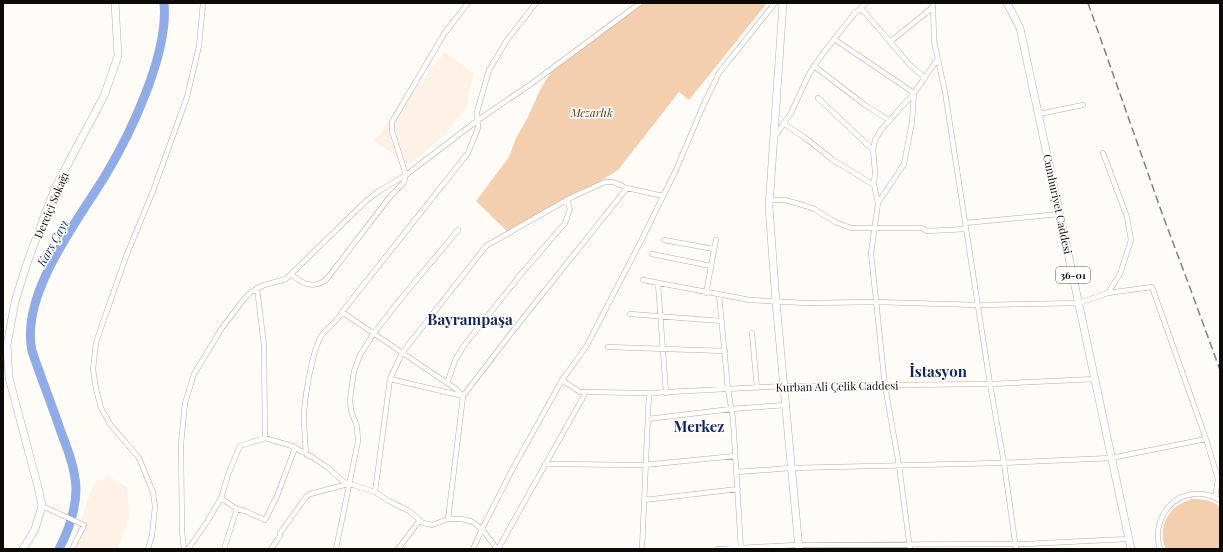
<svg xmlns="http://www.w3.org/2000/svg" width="1223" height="552" viewBox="0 0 1223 552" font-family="'Playfair Display',serif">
	<rect width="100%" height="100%" fill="#fffbf7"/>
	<!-- built -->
	<path fill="#fef1e5" d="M445 52 473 73 467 106 445 135 409 165 374 141Z
		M109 477 127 487 129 517 118 549H74L77 543 78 528 88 499 95 483Z"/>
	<!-- green -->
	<path fill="#f3cfad" d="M641 3H767L689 100 679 92 618 170 594 185 566 198 507 231 476 201 509 157 516 138 527 119 540 90 551 72Z
		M1192 499C1203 499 1212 500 1220 507V549H1166C1158 533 1165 513 1180 504 1183 502 1188 501 1192 499Z"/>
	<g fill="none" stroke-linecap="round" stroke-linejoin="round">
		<!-- river -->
		<path stroke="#8fabe8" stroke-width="9" d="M59 549C69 530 76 509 76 488 75 468 68 450 61 432 52 405 41 378 32 351 20 294 77 222 105 176 131 133 169 53 164 3"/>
		<defs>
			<path id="street" d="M933 3 934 41 945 92 990 384 1004 463 1016 549
				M861 8 910 65 925 78
				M834 39 914 93 881 130 875 140 873 150 875 171 874 185 878 203
				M890 42 933 7
				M814 66 865 105 889 120
				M818 98 873 150
				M1039 114 1083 105
				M784 124 804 137 833 160 874 185
				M775 136 791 113 809 74 824 52 854 14 866 3
				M1103 153 1127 217 1131 240 1120 274 1108 293
				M770 200H785L806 206 814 209 835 222 851 228H921L927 231 966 229
				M965 223 1060 214
				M664 240 714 249
				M652 254 711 266
				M291 274C302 284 313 289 326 280L389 198 404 182 406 175 392 131V122L444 34 468 3
				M643 280 750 300 807 303 877 302 978 305 1079 303 1108 293 1152 287 1206 439 1218 479 1215 498
				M658 283 666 393
				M257 288 264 345 265 438
				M706 293 716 240
				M719 295 728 389 733 419 741 549
				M342 312 456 389 463 396
				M630 314 722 321
				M752 333 757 388
				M608 347 725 351
				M390 379 463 396
				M562 380 580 392 649 393 784 386 990 384 1095 379
				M447 383 456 358 466 343 521 274 565 223 570 209 567 200
				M648 419 731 409 786 405
				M306 454C305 441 304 427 304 414 305 395 312 354 320 338 326 327 336 324 342 312L468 153 478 128 477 112 489 70 507 40 536 3
				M545 464 644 465 735 456
				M737 472 791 468 999 463 1111 458 1206 439
				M375 492 390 379 402 353 486 246 570 198 605 182H613L627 188 663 196
				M221 498 237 509 245 511 265 520 277 496 295 448
				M644 500 738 489
				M42 506 84 525 72 549
				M448 519 463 396 512 332 627 188
				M148 549 152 535 155 507 153 492 139 458 110 424 101 408 96 389 93 369 96 343 103 322 127 254 153 191 187 97 199 46 203 3
				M184 549 182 532 181 444 185 403 194 374 222 328 244 299 251 292 264 285 286 279 366 201 379 191 406 175 478 120 531 84 640 3
				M188 549 207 522 221 498 229 472 240 446 265 438 292 446 312 457 327 467 344 482 375 492 389 501 409 511 423 523 432 525 448 519H461L471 521 482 529 512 470 562 380 586 347 641 241 676 170 703 106 719 73 775 3
				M224 549 237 509
				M271 549 280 536V533L306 497 310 494 348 484
				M336 549 358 441 357 426 351 411 350 399 354 371 360 355 374 333 403 296 458 230
				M398 549 420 520
				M473 549 482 529 497 549
				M498 549 586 392
				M642 549 649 393
				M718 549 798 545 1025 544 1128 539
				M910 549 899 465 885 386 871 253 878 203 904 164 912 122 914 93 937 60
				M1160 549C1152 524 1168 495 1196 494 1205 493 1212 496 1220 500"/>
			<path id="secondary" d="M783 3 769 207 776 302 799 549
				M23 549 35 529 42 506 38 487 9 378 7 345 15 302 26 266 55 188 104 96 118 56 115 3"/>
			<path id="primary" d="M1007 3 1020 28 1131 549"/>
		</defs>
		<!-- street casing -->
		<use href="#street" stroke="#b5aea9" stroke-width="5.5"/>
		<!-- secondary casing -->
		<use href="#secondary" stroke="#b5aea9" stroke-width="8"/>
		<!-- primary casing -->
		<use href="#primary" stroke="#b5aea9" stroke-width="8"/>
		<!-- street -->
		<use href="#street" stroke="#fff" stroke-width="4.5"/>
		<!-- secondary -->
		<use href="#secondary" stroke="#fff" stroke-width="7"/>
		<!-- primary -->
		<use href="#primary" stroke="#fff" stroke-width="7"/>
		<!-- rail -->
		<path stroke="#84817e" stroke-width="1.5" stroke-dasharray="8 4" stroke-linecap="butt" d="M1088 3 1163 216 1189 285 1220 370"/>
	</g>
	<g text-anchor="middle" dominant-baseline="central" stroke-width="3.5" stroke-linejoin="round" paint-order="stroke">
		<!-- shield labels -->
		<rect fill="#fff" stroke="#565453" stroke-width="1" x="1056" y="267" width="34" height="16" rx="3"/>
		<g font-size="10" font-weight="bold" fill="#0d0b09">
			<text x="1073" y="275">36-01</text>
		</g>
		<!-- park labels -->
		<g font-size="11" font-style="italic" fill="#533004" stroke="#fff">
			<text x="592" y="112">Mezarlık</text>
		</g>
		<!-- street labels -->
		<g font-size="11" fill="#0d0b09" stroke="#fff">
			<text transform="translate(1058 204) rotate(78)">Cumhuriyet Caddesi</text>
			<text transform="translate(51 205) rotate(-67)">Dereiçi Sokağı</text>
			<text transform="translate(837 386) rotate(-1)">Kurban Ali Çelik Caddesi</text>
		</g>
		<!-- water labels -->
		<g font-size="12" font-style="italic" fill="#193278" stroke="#fff">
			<text transform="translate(52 243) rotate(-61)">Kars Çayı</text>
		</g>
		<!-- district labels -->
		<g font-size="15" font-weight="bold" fill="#12265c" stroke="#fff">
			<text x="470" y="319">Bayrampaşa</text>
			<text x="938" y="371">İstasyon</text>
			<text x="699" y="426">Merkez</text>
		</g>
	</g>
	<!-- border -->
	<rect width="1223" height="552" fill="none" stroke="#0d0b09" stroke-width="8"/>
</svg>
